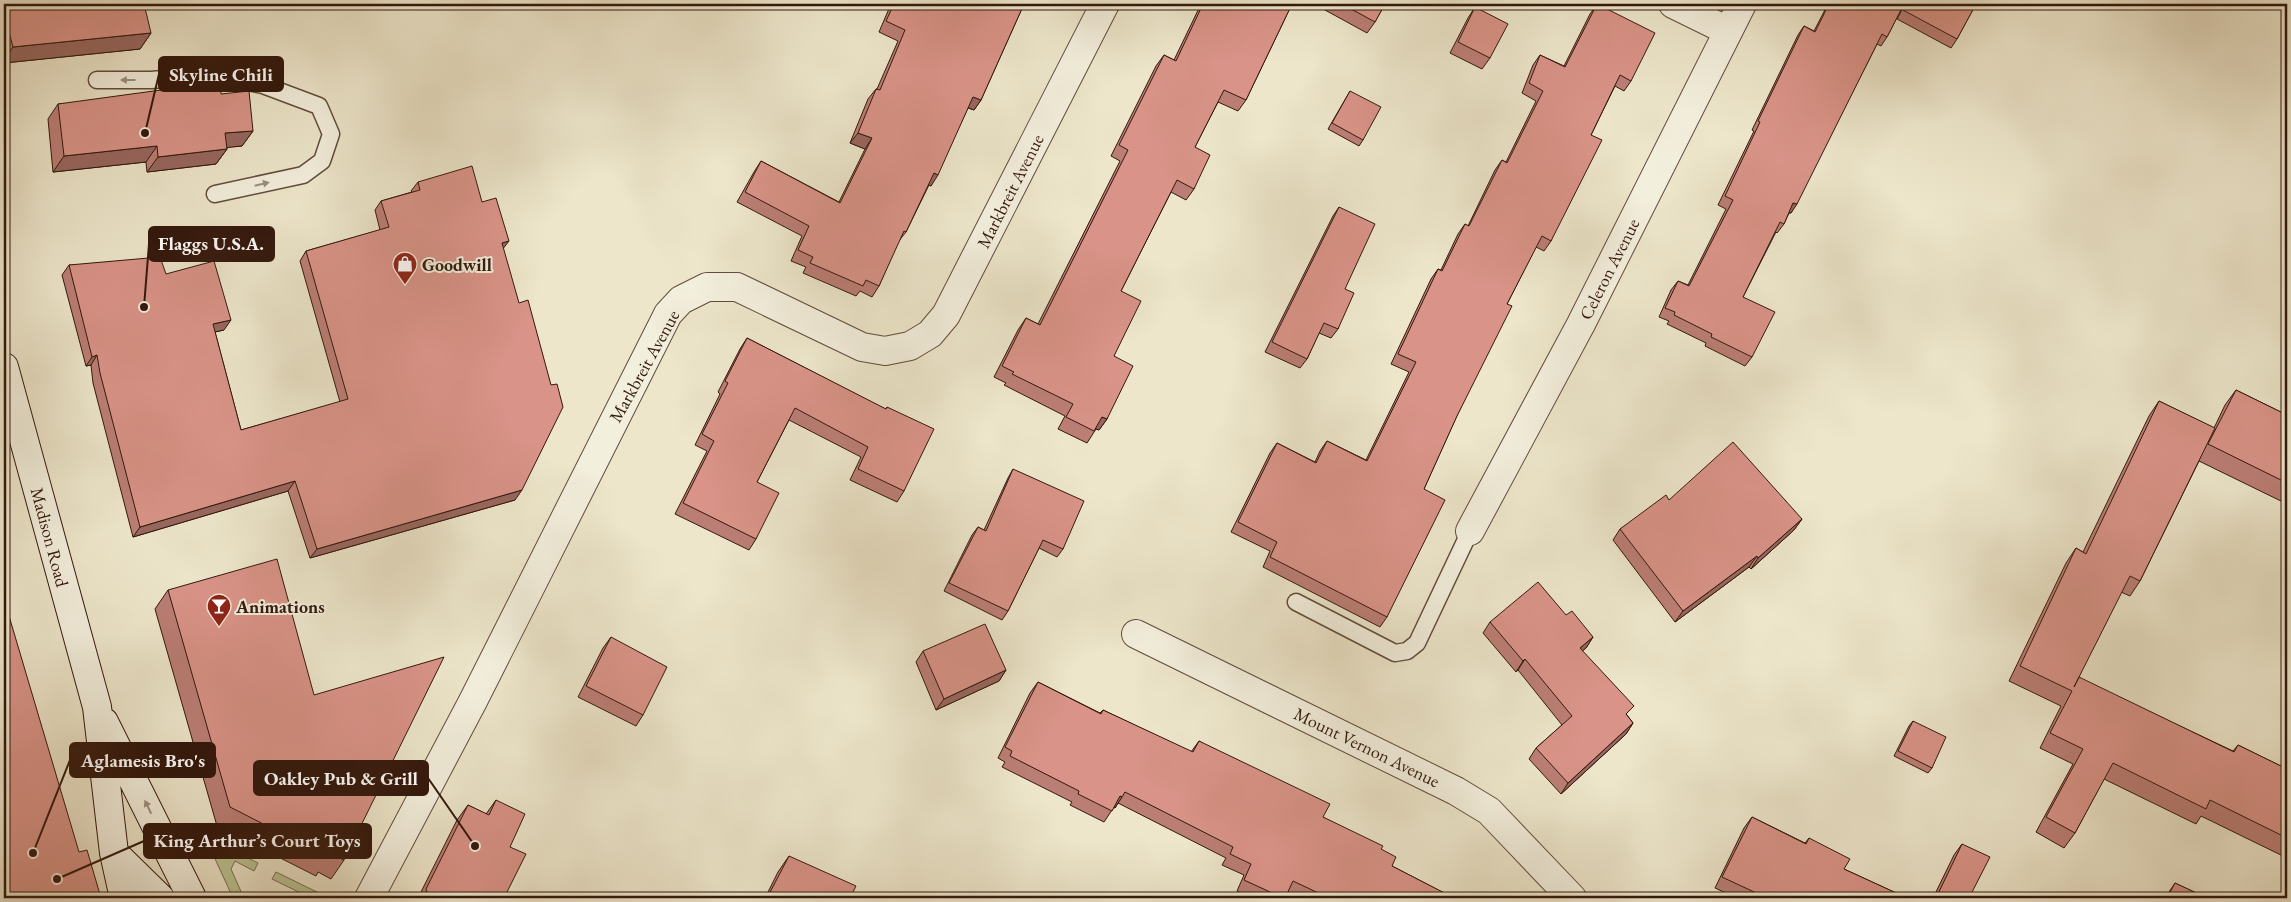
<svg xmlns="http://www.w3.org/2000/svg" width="2291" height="902" viewBox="0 0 2291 902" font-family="'EB Garamond',serif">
	<rect width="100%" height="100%" fill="#ede6cb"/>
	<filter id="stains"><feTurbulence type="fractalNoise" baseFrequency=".004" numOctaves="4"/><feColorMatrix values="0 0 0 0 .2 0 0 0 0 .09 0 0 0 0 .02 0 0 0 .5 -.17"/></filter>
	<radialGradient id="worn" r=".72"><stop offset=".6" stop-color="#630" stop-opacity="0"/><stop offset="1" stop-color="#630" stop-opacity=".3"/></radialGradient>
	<!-- green -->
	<path fill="#bdc494" stroke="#786e50" d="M205 837 258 863 254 871 235 861 231 869 243 896 247 898H233Z
		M276 872 321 894 319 898H311L272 879Z"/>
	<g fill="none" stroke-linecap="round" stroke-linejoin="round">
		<defs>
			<path id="service" d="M97 80H151L212 75 263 85 319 106 331 134 322 161 303 175 215 194
				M1296 602 1395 653 1407 651 1417 643 1470 531"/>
			<path id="minor" d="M1673 4 1728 31
				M1470 531 1581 324 1742 4
				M1136 634 1456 791 1489 811 1572 898
				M369 898 473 701 668 314 681 300 707 287H737L862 347 885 351 910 346 930 334 946 315 1105 4"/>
			<path id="secondary" d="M4 367 97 707 114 853 124 898
				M104 722 192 898
				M114 853 160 898"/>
		</defs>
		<!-- service casing -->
		<use href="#service" stroke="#624c3c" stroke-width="19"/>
		<!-- minor casing -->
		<use href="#minor" stroke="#624c3c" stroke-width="30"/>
		<!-- secondary casing -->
		<use href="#secondary" stroke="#33180d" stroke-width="30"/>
		<!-- service -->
		<use href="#service" stroke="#f3efdd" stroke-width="16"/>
		<!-- minor -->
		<use href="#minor" stroke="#f3efdd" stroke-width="28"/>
		<!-- secondary -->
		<use href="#secondary" stroke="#f3efdd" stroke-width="28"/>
	</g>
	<!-- wall -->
	<path fill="#bb7e75" stroke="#33180d" d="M4 4 151 33 140 49 4 63Z
		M891 4H1024L981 100 974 110 968 108 931 186 929 185 906 232 898 242 879 286 872 297 860 291 856 296 803 273 806 267 791 261 802 236 737 202 754 172 761 161 839 202 865 149 850 143 868 99 876 89H877L898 41 879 32Z
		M1201 4H1292L1246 100 1238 111 1218 102 1195 147 1194 189 1186 200 1171 192 1121 291 1107 419 1099 430 1096 429 1087 443 1058 429 1065 416 1004 385 1006 383 994 377 1018 330 1026 318 1038 324 1120 161 1111 156 1156 66 1164 55 1174 60Z
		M1314 4H1385L1375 22 1367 33Z
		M1597 4 1631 81 1624 91 1615 86 1591 135 1551 241 1544 251 1536 247 1507 304 1424 489 1387 617 1380 627 1263 567 1270 551 1231 532 1270 453 1277 443 1315 462 1320 451 1327 441 1366 460 1409 372 1391 364 1431 279 1438 269 1441 270 1458 234 1465 224 1468 226 1495 170 1502 160 1506 162 1536 101 1522 93 1533 65 1540 55 1564 66 1590 14Z
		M1828 4H1904L1887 37 1881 46 1877 44 1791 213H1789L1784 224 1777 233 1776 232 1743 297 1752 357 1745 366 1705 346 1706 343 1667 324 1669 321 1659 317 1671 290 1678 281 1688 285 1726 209 1718 205 1754 131 1752 130 1798 35 1804 26 1814 31Z
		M1905 4H1976L1957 39 1951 48 1897 19Z
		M1475 7 1490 58 1482 69 1450 53 1468 18Z
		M1350 91 1363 140 1359 146 1328 129Z
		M221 94 253 131 242 146 227 147V149L216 164 147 172 146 162 53 172 48 119 58 104Z
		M418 182 482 202 503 249 515 500 310 558 288 491 133 537 93 383 91 365 86 366 62 275 69 265 166 274 224 330 215 332 241 430 340 402 300 261 306 251 380 230 375 210 381 201 412 192 411 191Z
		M1339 207 1345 289 1338 329 1331 338 1319 333 1307 359 1300 368 1265 352 1333 216Z
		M747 338 885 409 887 407 904 491 897 502 850 480 861 457 789 420 757 482 756 539 749 550 675 514 707 451 695 445 720 394 718 392 740 349Z
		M2236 390 2287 415V504L2199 461 2140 581 2130 596 2121 592 2078 678 2233 751 2238 745 2287 769V858L2201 816 2196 824 2104 779 2075 833 2064 848 2036 832 2073 764 2040 748 2061 706 2009 681 2066 563 2076 548 2083 552 2149 416 2159 401 2214 428 2225 405Z
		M1013 469 1063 549 1057 557 1039 548 1008 611 1002 620 944 591 972 535 978 527 984 530 1008 478Z
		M1669 500 1802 519 1794 530 1751 569 1749 567 1675 622 1613 540 1620 529Z
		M168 590 344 860 331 879 318 872 316 876 217 826 155 609Z
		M1566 615 1593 637 1586 648 1582 651 1627 715 1633 723 1626 734 1561 794 1529 759 1536 748 1562 725 1518 670 1516 672 1483 633 1490 622Z
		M611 637 643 715 636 726 578 697 603 648Z
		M923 651 1006 670 999 681 936 710 916 662Z
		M1038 682 1100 713 1103 710 1191 752 1199 741 1323 817 1381 849 1392 866 1454 898H1298L1287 893 1285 898H1252L1237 891 1244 875 1222 865 1226 858 1118 803 1115 808 1114 807 1104 822 1070 805 1072 802 1002 767 1005 762 998 758 1030 693Z
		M1913 721 1932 768 1928 773 1894 756 1909 726Z
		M496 800 510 847 504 898H418L457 820 468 805 486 814Z
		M1752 817 1805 843 1809 838 1844 869 1907 898H1737L1715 888 1744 828Z
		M1962 844 1969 898H1933L1954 855Z
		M789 856 850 898H765L778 872Z
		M2175 883 2207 898H2165Z"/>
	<!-- shaded-wall -->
	<path fill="#98675f" stroke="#33180d" d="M151 33 140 49 4 63V60L13 47Z
		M973 97 981 100 974 110 966 107Z
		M253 131 242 146 214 149 225 133Z
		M858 133 872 138 865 149 850 143Z
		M157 146 146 162 53 172 64 156Z
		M227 149 216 164 147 172 158 157Z
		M934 173 938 175 931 186 927 184Z
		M1793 203 1797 204 1791 213 1787 212Z
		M509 241 502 250V243Z
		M231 320 224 330 206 334 213 324Z
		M97 355 91 365 86 366 92 357Z
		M1102 417 1107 419 1099 430 1094 428Z
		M295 481 288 491 133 537 140 527Z
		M522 490 515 500 310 558 317 549Z
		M1802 519 1794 530 1751 569 1758 558Z
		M1757 556 1749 567 1675 622 1683 611Z
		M1593 637 1586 648 1572 659 1580 648Z
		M1525 659 1518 670 1516 672 1523 661Z
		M1006 670 999 681 936 710 944 699Z
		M1633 723 1626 734 1561 794 1568 783Z
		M1120 796 1122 797 1115 808 1112 807Z"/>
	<!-- building -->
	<path fill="#d99388" stroke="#33180d" d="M4 4H144L151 33 13 47 4 14Z
		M894 4H1024L981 100 973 97 938 175 934 173 906 232 904 231 879 286 866 280 863 286 810 263 813 257 798 250 809 226 745 192 761 161 840 203 872 138 858 133 876 89 880 90 905 30 886 21Z
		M1203 4H1292L1246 100 1224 90 1195 147 1210 155 1194 189 1177 180 1121 291 1141 301 1114 356 1133 366 1107 419 1102 417 1094 431 1066 417 1073 404 1012 374 1014 372 1002 366 1026 318 1040 325 1128 150 1119 145 1164 55 1176 61Z
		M1342 4H1385L1375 22Z
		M1597 4 1655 33 1631 81 1620 75 1591 135 1602 140 1551 241 1542 236 1507 304 1512 306 1457 416 1424 489 1445 500 1387 617 1270 557 1277 542 1238 522 1277 443 1316 463 1327 441 1367 461 1416 362 1398 354 1438 269 1442 271 1465 224 1469 226 1502 160 1507 163 1543 91 1529 83 1540 55 1565 67Z
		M1829 4H1904L1887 37 1882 34 1797 204 1793 203 1784 224 1780 222 1743 297 1775 312 1752 357 1711 337 1712 334 1674 315 1675 312 1665 308 1678 281 1689 286 1733 200 1725 196 1760 122 1758 121 1804 26 1815 32Z
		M1906 4H1976L1957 39 1903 10Z
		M1475 7 1508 24 1490 58 1458 42Z
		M220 82 221 94 249 91 253 131 225 133 227 149 158 157 157 146 64 156 58 104Z
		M1350 91 1381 107 1363 140 1332 123Z
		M472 166 482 202 496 198 509 241 502 243 519 303 528 300 551 385 557 384 563 407 522 490 317 549 295 481 140 527 100 373 97 355 92 357 69 265 160 257 166 274 214 261 231 320 213 324 241 430 348 399 306 251 389 227 381 201 420 190 418 182Z
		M1339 207 1375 224 1345 289 1354 293 1338 329 1324 323 1307 359 1272 342Z
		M747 338 886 409 887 407 934 429 904 491 858 469 868 447 795 408 757 482 779 493 756 539 683 503 714 441 702 434 728 383 725 381Z
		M2236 390 2287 415V483L2208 444Z
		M2159 401 2215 428 2140 581 2130 576 2074 687 2079 677 2234 752 2238 745 2287 769V838L2210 800 2206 809 2113 763 2075 833 2046 817 2083 749 2050 733 2072 691 2020 666 2076 548 2086 554Z
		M1733 442 1802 519 1758 558 1757 556 1683 611 1620 529 1666 495 1669 500Z
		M1013 469 1084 501 1063 549 1043 540 1008 611 949 583 978 527 986 531Z
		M277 559 314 695 444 657 344 860 331 854 328 857 230 807 168 590Z
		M1538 582 1566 615 1572 611 1593 637 1580 648 1634 706 1626 714 1633 723 1568 783 1536 748 1572 716 1525 659 1523 661 1490 622Z
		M9 616 79 852 87 850 101 898H4V617Z
		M985 624 1006 670 944 699 923 651Z
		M611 637 667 667 643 715 586 686Z
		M1038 682 1101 714 1103 710 1193 752 1199 741 1330 804 1323 817 1383 846 1381 849 1396 857 1392 866 1454 898H1329L1293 881 1285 898H1283L1244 880 1251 864 1230 854 1233 847 1125 792 1122 797 1120 796 1112 811 1078 794 1079 791 1010 756 1012 751 1005 747Z
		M1913 721 1946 737 1932 768 1898 751Z
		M496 800 525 814 510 847 526 854 504 898H429L426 889 468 805 489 815Z
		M1752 817 1806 844 1809 838 1850 859 1844 869 1907 898H1767L1722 877Z
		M1962 844 1990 857 1969 898H1936Z
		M789 856 856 886 850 898H767Z
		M2175 883 2207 898H2167Z"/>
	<!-- one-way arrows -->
	<defs><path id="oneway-solid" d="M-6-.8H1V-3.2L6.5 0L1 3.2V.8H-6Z" transform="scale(1.25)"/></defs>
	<g fill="#9d8e7f">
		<use href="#oneway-solid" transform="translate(128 80) rotate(180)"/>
		<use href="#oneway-solid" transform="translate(262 184) rotate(-13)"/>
		<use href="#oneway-solid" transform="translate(148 807) rotate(-116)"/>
	</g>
	<!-- icons -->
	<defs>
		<symbol id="shop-pin" viewBox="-11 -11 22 30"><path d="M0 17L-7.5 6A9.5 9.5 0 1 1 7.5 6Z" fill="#8f2418" stroke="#f3efdd"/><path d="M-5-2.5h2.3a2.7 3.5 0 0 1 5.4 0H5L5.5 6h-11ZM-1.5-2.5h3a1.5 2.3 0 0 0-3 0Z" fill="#fff"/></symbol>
		<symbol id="bar-pin" viewBox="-11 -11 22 30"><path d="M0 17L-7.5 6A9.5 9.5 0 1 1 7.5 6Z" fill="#8f2418" stroke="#f3efdd"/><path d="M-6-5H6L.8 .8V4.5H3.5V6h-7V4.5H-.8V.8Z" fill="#fff"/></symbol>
	</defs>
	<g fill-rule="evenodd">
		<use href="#shop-pin" x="391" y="250" width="28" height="38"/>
		<use href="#bar-pin" x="205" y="592" width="28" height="38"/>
	</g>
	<g text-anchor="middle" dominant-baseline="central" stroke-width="4" stroke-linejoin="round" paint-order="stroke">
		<!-- street labels -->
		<g font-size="18" fill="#33180d" stroke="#f3efdd">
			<text transform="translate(1010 191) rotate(-63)">Markbreit Avenue</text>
			<text transform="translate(1609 269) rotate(-63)">Celeron Avenue</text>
			<text transform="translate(644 366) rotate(-61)">Markbreit Avenue</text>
			<text transform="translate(50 537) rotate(75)">Madison Road</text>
			<text transform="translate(1367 747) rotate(26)">Mount Vernon Avenue</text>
		</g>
		<!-- poi labels -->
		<g font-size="18" font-weight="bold" fill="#33180d" stroke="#f3efdd" text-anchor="start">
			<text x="422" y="264">Goodwill</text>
			<text x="236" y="606">Animations</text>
		</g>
	</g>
	<!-- callouts -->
	<path fill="none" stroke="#33180d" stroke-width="2" d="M145 133L159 74M144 307L149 244M33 853L70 760M475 846L428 778M57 879L144 841"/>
	<g fill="#33180d" stroke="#f3efdd" stroke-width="2">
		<circle cx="145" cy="133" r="5"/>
		<circle cx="144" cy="307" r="5"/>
		<circle cx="33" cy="853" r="5"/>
		<circle cx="475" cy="846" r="5"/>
		<circle cx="57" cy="879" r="5"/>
	</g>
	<g fill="#33180d" stroke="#33180d" stroke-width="2">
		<rect x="159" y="57" width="124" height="34" rx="5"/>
		<rect x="149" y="227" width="125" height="34" rx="5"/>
		<rect x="70" y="743" width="145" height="34" rx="5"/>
		<rect x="254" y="761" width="174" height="34" rx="5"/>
		<rect x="144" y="824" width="227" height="34" rx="5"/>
	</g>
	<g font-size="19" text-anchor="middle" font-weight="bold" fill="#fff">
		<text x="221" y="81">Skyline Chili</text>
		<text x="211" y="250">Flaggs U.S.A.</text>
		<text x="143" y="767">Aglamesis Bro's</text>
		<text x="341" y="785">Oakley Pub &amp; Grill</text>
		<text x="257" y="847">King Arthur’s Court Toys</text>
	</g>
	<!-- margin -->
	<rect width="2291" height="902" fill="none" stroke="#ede6cb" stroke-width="20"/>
	<rect x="5" y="5" width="2281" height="892" fill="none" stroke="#33180d" stroke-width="2.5"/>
	<rect x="10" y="10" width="2271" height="882" fill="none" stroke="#33180d"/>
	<rect width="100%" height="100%" filter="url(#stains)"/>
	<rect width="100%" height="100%" fill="url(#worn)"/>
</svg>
